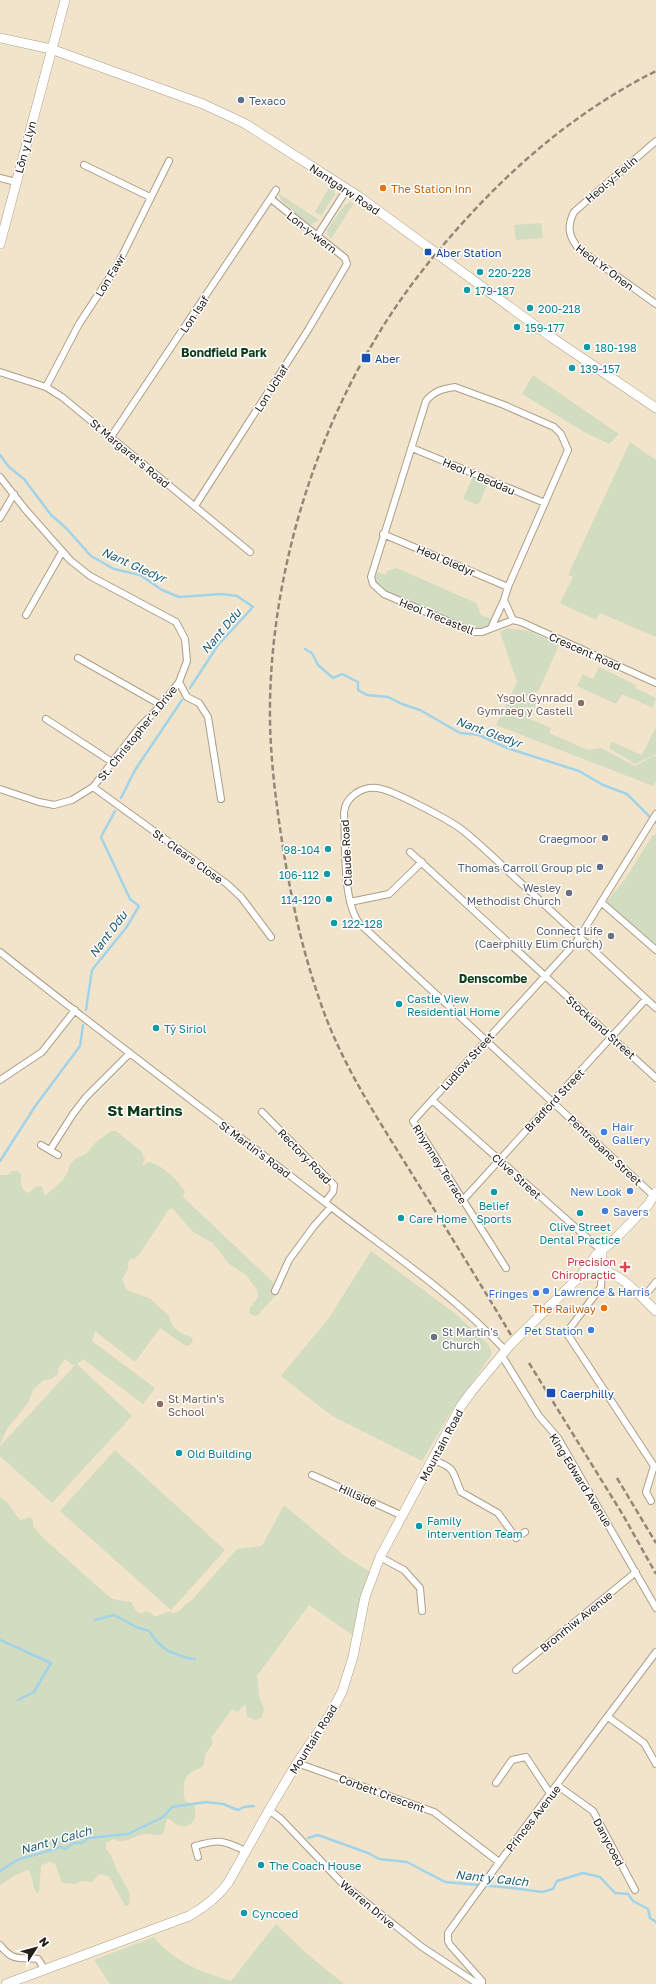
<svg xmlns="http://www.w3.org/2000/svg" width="656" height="1984" viewBox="0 0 656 1984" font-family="'Golos Text',sans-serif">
	<rect width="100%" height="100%" fill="#f2e4cb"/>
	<!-- green -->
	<path fill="#d2dcc0" d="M330 186 334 189 335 194 321 216 315 212Z
		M278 193 319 220 310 225 307 223 281 200Z
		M350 202 354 203 331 239 327 234V230L343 207Z
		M541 223 543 238 516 240 514 225Z
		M533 375 619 434 609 444 586 433 522 394Z
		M630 442 656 460V637L600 613 596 620 560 603 573 577 568 575Z
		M474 474 490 480 478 505 463 499Z
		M397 568 476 603 481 615 494 620 491 628 482 632 384 594 373 584 372 570 386 575 387 571Z
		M507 628 530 631 559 645 539 690 525 697 526 701 535 698 538 700 530 719 551 728 549 733 588 750 601 748 635 766 653 756H656V781L653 786 496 725 517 682 500 632Z
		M599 667 636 685 635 688 656 698 653 708 622 694 616 704 577 686 583 674 593 679Z
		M656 727V754L635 764 609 748 612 742 642 755Z
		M656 834V951L603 906 626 878 652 836Z
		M111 1131H116L141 1151 145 1159 142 1164 144 1165 148 1162C163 1164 176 1180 185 1191L183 1197 273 1282 275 1296 257 1316 250 1314 249 1309 258 1297 257 1290 246 1275 229 1264 213 1243 193 1232 172 1208 168 1210 164 1217 139 1255 134 1259 131 1258 128 1262V1269L122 1279 127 1290 151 1299 168 1315 173 1326 179 1332 191 1337 193 1341 190 1345 186 1346 160 1328 135 1362 95 1331 92 1341 155 1388 143 1404 83 1359 77 1364 132 1416 52 1503 0 1456V1446L76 1364 72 1365 65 1359 59 1367 58 1374 53 1378 43 1381 33 1390 28 1403 7 1429 0 1444V1175H8L12 1171H18L21 1174V1185L24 1191 29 1193 36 1187 41 1186 43 1188 44 1195H46L62 1181 68 1172 70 1164 75 1159 87 1153 96 1142Z
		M371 1251 457 1315 488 1344 492 1354 451 1412 422 1461 332 1416 281 1376 329 1318Z
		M115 1450 225 1550 171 1610 60 1511Z
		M0 1497C10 1501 13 1514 21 1520L30 1517 33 1520V1526L42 1537 106 1594 113 1599 131 1602 137 1612 141 1614 145 1611 150 1612 154 1616C160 1616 162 1614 167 1612 172 1611 174 1615 179 1611 184 1608 184 1603 191 1601L237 1549 262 1546 284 1505 345 1556 373 1574 358 1639 309 1605 257 1676 259 1696 264 1709 262 1717C256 1721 253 1720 247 1716L246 1707 244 1705 238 1712 232 1709 211 1738 213 1743 205 1755 204 1765C200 1769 198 1769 193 1771 182 1777 183 1790 185 1801L193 1804C202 1823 183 1835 170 1819H167L163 1834C156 1837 151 1833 144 1834 132 1836 125 1845 113 1839L106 1843V1849L111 1855 116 1868 130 1894 129 1905 125 1906 109 1876 99 1874 92 1882 82 1881 75 1884 62 1883 55 1864 50 1862 42 1865 41 1867 39 1892 37 1893C31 1886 34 1876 28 1870L14 1876 0 1885Z
		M276 1924 306 1953 344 1984H110L94 1960 154 1937C174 1962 201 1972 231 1981Z"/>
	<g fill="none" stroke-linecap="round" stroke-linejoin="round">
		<!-- stream -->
		<path stroke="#a1d3e9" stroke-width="2.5" d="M0 455 9 467 24 479 51 515 66 528 91 556 114 569 140 575 162 590 179 597 221 594 237 596 253 607 218 645 190 688
			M305 649 312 653 318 665 333 678 342 674 358 682V690L367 695 388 697 402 704 420 710 460 733 479 735 507 748 579 771 603 785 627 794 656 823
			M121 798 135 770 182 700
			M86 1010 92 970 126 928 139 906 130 899 101 837 115 811
			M0 1161 36 1105 80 1046 83 1025
			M95 1620 114 1615 136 1627 149 1631 157 1642 168 1651 187 1658 195 1659
			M0 1640 51 1663 34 1692 18 1700
			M308 1838 318 1835 368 1853 379 1859 407 1862 445 1882 512 1888 542 1892 553 1889 557 1881 583 1873 600 1877 615 1893 628 1894 633 1901 648 1909 650 1918 656 1922
			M0 1871 17 1860 61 1847 65 1849 73 1843H82L88 1838 128 1834 163 1817 172 1807 206 1802 223 1804 238 1810 244 1807 254 1806"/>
		<defs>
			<path id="street" d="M656 141 574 212C567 226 568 236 579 249L656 304
				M84 165 150 197
				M0 178 16 182
				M317 236 347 189
				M0 372 46 387 62 397 250 552
				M46 387 79 324 117 266 169 161
				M455 387 504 405 554 427 561 434 568 450 508 587 504 600 513 620 482 632H473L384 594 373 584 371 577 426 401C434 391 442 389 455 387Z
				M111 437 276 190
				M412 448 545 503
				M0 477 25 509 70 560 90 576 176 622 185 639 187 661 179 682 161 705 138 729 93 787 72 800 54 805 39 802 0 789
				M195 506 308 330 347 264 345 258 271 199
				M0 518 14 494
				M383 534 508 587
				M26 615 62 552
				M513 620 521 622 656 683
				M491 628 504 600
				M78 658 161 705
				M179 682 187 697 199 703 208 717 221 799
				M46 719 112 762
				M93 787 227 884 241 897 271 937
				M410 852 656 1078
				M350 902 389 894 422 862
				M601 902 656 950
				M0 952C109 1039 221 1122 331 1207 391 1253 454 1295 506 1351
				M0 1080 42 1052 75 1010
				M432 1100 602 1251
				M262 1112 334 1185 333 1192 325 1202
				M41 1145 58 1155
				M50 1150 73 1114 86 1097 130 1053
				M654 1196 359 923C342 900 346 842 344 813 345 797 362 786 377 788 391 789 449 820 461 829 483 846 502 866 522 884 567 925 611 967 656 1008
				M463 1200 646 999
				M506 1268 413 1121 577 941 656 814
				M602 1270 601 1287 570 1328 568 1335 654 1466 646 1492 651 1501
				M275 1291 289 1260 314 1226 331 1207
				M643 1298 656 1282
				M502 1356 539 1416 558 1438 656 1608
				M433 1460C456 1468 452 1471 461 1492L498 1513 516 1538 525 1532
				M312 1475 403 1516
				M380 1557 404 1570 420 1588 422 1611
				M516 1670 636 1572
				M608 1717 644 1743 656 1764
				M297 1763 434 1812 499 1862
				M496 1783 512 1760 526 1757 551 1795
				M558 1786 593 1811 635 1890
				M269 1810 281 1819 342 1883 422 1947 478 1984
				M198 1857 195 1846C220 1839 222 1840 246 1851
				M0 1945C13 1962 19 1957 38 1959L45 1970
				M482 1984V1981L450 1945 448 1941V1933C516 1838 586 1745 656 1652"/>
			<path id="secondary" d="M0 38 51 49 203 104 244 123 358 196 551 337 656 408
				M0 244 65 0
				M602 1270V1251
				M581 1275C588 1272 595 1269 602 1270 623 1275 641 1297 656 1311
				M6 1984 189 1916C205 1907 217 1898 228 1883L269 1810 297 1763 329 1716 342 1692 353 1657 365 1597 380 1557 461 1406 472 1391 510 1345 581 1275 596 1255 613 1241 648 1205 656 1192"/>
		</defs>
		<!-- street casing -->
		<use href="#street" stroke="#ac9f88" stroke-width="8"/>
		<!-- secondary casing -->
		<use href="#secondary" stroke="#ac9f88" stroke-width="10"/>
		<!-- street -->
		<use href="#street" stroke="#fff" stroke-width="6"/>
		<!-- secondary -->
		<use href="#secondary" stroke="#fff" stroke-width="9"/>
		<!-- rail -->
		<path stroke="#918876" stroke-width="2.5" stroke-dasharray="6 3" stroke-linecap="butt" d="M511 1335C477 1278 442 1222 407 1166 374 1113 341 1062 321 1004 303 953 293 907 284 854 277 810 271 767 270 722 268 594 307 453 373 343 395 305 422 269 451 236 509 169 576 111 656 71
			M529 1363 623 1515 656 1574
			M617 1478 656 1543"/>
	</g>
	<!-- markers -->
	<g fill="#5c6f8a" stroke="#fff" stroke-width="1.5">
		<circle cx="241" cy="100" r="4"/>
		<circle cx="605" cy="838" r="4"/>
		<circle cx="600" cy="867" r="4"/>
	</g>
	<g fill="#e8710a" stroke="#fff" stroke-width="1.5">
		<circle cx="383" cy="188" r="4"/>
		<circle cx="604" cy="1308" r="4"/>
	</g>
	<g fill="#1a4fb4" stroke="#fff" stroke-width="1.5">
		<rect x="424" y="248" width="8" height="8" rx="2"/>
		<rect x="361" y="353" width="10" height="10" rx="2"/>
		<rect x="546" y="1388" width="10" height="10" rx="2"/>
	</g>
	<g fill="#0f9aa8" stroke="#fff" stroke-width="1.5">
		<circle cx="480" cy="272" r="4"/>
		<circle cx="467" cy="290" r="4"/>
		<circle cx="530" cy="308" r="4"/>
		<circle cx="517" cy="327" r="4"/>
		<circle cx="587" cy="347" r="4"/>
		<circle cx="572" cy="368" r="4"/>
		<circle cx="328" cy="849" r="4"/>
		<circle cx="327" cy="874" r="4"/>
		<circle cx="329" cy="899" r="4"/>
		<circle cx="334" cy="923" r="4"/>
		<circle cx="399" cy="1004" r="4"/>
		<circle cx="156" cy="1028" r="4"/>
		<circle cx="494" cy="1192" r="4"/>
		<circle cx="580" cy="1213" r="4"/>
		<circle cx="401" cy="1218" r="4"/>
		<circle cx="179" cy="1453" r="4"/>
		<circle cx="419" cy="1526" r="4"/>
		<circle cx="261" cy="1865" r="4"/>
		<circle cx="244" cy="1913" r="4"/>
	</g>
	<g fill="#8d6e63" stroke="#fff" stroke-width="1.5">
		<circle cx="581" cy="703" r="4"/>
		<circle cx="160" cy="1404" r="4"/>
	</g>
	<g fill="#6b7280" stroke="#fff" stroke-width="1.5">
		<circle cx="569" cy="893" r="4"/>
		<circle cx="611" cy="936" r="4"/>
		<circle cx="434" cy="1337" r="4"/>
	</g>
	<g fill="#3f7fe0" stroke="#fff" stroke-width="1.5">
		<circle cx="604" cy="1132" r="4"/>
		<circle cx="630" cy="1191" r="4"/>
		<circle cx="605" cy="1211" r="4"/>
		<circle cx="546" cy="1291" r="4"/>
		<circle cx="536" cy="1293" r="4"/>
		<circle cx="591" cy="1330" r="4"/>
	</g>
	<path fill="#e0444e" stroke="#fff" stroke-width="1.5" d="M623 1261h4v4h4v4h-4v4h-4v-4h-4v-4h4z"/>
	<g text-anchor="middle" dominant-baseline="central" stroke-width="3" stroke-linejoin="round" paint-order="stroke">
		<!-- service labels -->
		<g font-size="11" fill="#4e5e75" stroke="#fff" text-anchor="end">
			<text x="249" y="100" text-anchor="start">Texaco</text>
			<text x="597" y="838">Craegmoor</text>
			<text x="592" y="867">Thomas Carroll Group plc</text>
		</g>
		<!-- street labels -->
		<g font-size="11" fill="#262118" stroke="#fff">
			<text transform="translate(25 147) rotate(-75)">Lôn y Llyn</text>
			<text transform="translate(611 179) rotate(-41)">Heol-y-Felin</text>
			<text transform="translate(345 189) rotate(34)">Nantgarw Road</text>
			<text transform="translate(312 232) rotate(38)">Lon-y-wern</text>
			<text transform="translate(605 267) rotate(37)">Heol Yr Onen</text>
			<text transform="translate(110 275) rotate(-59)">Lon Fawr</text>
			<text transform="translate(194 314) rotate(-56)">Lon Isaf</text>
			<text transform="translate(271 388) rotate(-58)">Lon Uchaf</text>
			<text transform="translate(130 453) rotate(40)">St Margaret's Road</text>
			<text transform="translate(479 476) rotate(23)">Heol Y Beddau</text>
			<text transform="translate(446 560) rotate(23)">Heol Gledyr</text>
			<text transform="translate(437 616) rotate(22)">Heol Trecastell</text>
			<text transform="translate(585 651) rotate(24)">Crescent Road</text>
			<text transform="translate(137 733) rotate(-51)">St. Christopher's Drive</text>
			<text transform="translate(346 853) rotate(-93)">Claude Road</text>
			<text transform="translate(188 856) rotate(36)">St. Clears Close</text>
			<text transform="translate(601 1027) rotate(42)">Stockland Street</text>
			<text transform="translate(467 1061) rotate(-48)">Ludlow Street</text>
			<text transform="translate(554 1100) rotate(-47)">Bradford Street</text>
			<text transform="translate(255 1149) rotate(37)">St Martin's Road</text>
			<text transform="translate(605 1150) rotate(43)">Pentrebane Street</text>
			<text transform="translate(305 1156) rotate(46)">Rectory Road</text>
			<text transform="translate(440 1164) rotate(58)">Rhymney Terrace</text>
			<text transform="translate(517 1176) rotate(42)">Clive Street</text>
			<text transform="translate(441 1445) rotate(-62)">Mountain Road</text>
			<text transform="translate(581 1480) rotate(58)">King Edward Avenue</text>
			<text transform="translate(358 1495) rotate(24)">Hillside</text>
			<text transform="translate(576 1621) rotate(-39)">Bronrhiw Avenue</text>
			<text transform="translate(313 1739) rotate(-58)">Mountain Road</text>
			<text transform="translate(382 1793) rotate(20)">Corbett Crescent</text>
			<text transform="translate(533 1818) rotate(-52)">Princes Avenue</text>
			<text transform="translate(609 1842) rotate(62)">Danycoed</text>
			<text transform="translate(368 1904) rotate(40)">Warren Drive</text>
		</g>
		<!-- food labels -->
		<g font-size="11" fill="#c56008" stroke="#fff" text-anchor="start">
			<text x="391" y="188">The Station Inn</text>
			<text x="596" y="1308" text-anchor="end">The Railway</text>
		</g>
		<!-- transit labels -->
		<g font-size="11" fill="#164399" stroke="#fff" text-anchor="start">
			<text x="436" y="252">Aber Station</text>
			<text x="375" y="358">Aber</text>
			<text x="560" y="1393">Caerphilly</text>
		</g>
		<!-- culture labels -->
		<g font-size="11" fill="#0d838f" stroke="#fff" text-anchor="start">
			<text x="488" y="272">220-228</text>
			<text x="475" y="290">179-187</text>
			<text x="538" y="308">200-218</text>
			<text x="525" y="327">159-177</text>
			<text x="595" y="347">180-198</text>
			<text x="580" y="368">139-157</text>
			<text x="320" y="849" text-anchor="end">98-104</text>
			<text x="319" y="874" text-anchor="end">106-112</text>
			<text x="321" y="899" text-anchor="end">114-120</text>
			<text x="342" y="923">122-128</text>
			<text x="407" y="998">Castle View<tspan x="407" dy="13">Residential Home</tspan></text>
			<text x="164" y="1028">Tŷ Siriol</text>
			<text x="494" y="1205" text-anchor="middle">Belief<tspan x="494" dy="13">Sports</tspan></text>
			<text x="409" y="1218">Care Home</text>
			<text x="580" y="1226" text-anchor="middle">Clive Street<tspan x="580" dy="13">Dental Practice</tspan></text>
			<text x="187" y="1453">Old Building</text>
			<text x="427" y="1520">Family<tspan x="427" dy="13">intervention Team</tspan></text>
			<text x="269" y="1865">The Coach House</text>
			<text x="252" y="1913">Cyncoed</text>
		</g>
		<!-- education labels -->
		<g font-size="11" fill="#785e54" stroke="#fff" text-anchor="end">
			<text x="573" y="697">Ysgol Gynradd<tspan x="573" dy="13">Gymraeg y Castell</tspan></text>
			<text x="168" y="1398" text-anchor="start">St Martin's<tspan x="168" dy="13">School</tspan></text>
		</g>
		<!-- worship labels -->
		<g font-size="11" fill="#5b616d" stroke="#fff" text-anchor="end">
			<text x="561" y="887">Wesley<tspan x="561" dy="13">Methodist Church</tspan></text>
			<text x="603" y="930">Connect Life<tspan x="603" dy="13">(Caerphilly Elim Church)</tspan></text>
			<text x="442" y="1331" text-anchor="start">St Martin's<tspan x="442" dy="13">Church</tspan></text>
		</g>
		<!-- shop labels -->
		<g font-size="11" fill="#366cbe" stroke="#fff" text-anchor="start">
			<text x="612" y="1126">Hair<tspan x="612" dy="13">Gallery</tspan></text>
			<text x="622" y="1191" text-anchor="end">New Look</text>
			<text x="613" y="1211">Savers</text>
			<text x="554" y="1291">Lawrence &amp; Harris</text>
			<text x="528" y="1293" text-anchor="end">Fringes</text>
			<text x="583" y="1330" text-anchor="end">Pet Station</text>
		</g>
		<!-- health labels -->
		<g font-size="11" fill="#be3a42" stroke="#fff" text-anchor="end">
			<text x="616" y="1261">Precision<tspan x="616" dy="13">Chiropractic</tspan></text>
		</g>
		<!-- neighbourhood labels -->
		<g font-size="12" font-weight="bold" fill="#0e3d19" stroke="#fff">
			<text x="224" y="352">Bondfield Park</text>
			<text x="493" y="978">Denscombe</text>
		</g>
		<!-- water labels -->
		<g font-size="12" font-style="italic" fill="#205e75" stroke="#fff">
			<text transform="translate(134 565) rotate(24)">Nant Gledyr</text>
			<text transform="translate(221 631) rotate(-50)">Nant Ddu</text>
			<text transform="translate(489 732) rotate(20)">Nant Gledyr</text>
			<text transform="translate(108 934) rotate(-53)">Nant Ddu</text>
			<text transform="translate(56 1840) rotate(-16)">Nant y Calch</text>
			<text transform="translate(492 1878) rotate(6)">Nant y Calch</text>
		</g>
		<!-- district labels -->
		<g font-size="15" font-weight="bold" fill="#0e3d19" stroke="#fff">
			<text x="145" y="1110">St Martins</text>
		</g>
	</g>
	<!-- north arrow -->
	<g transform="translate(36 1948) rotate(54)" stroke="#ffffff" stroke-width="3" paint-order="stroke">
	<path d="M0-3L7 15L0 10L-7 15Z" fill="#262118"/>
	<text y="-6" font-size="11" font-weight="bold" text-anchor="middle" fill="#262118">N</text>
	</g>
</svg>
